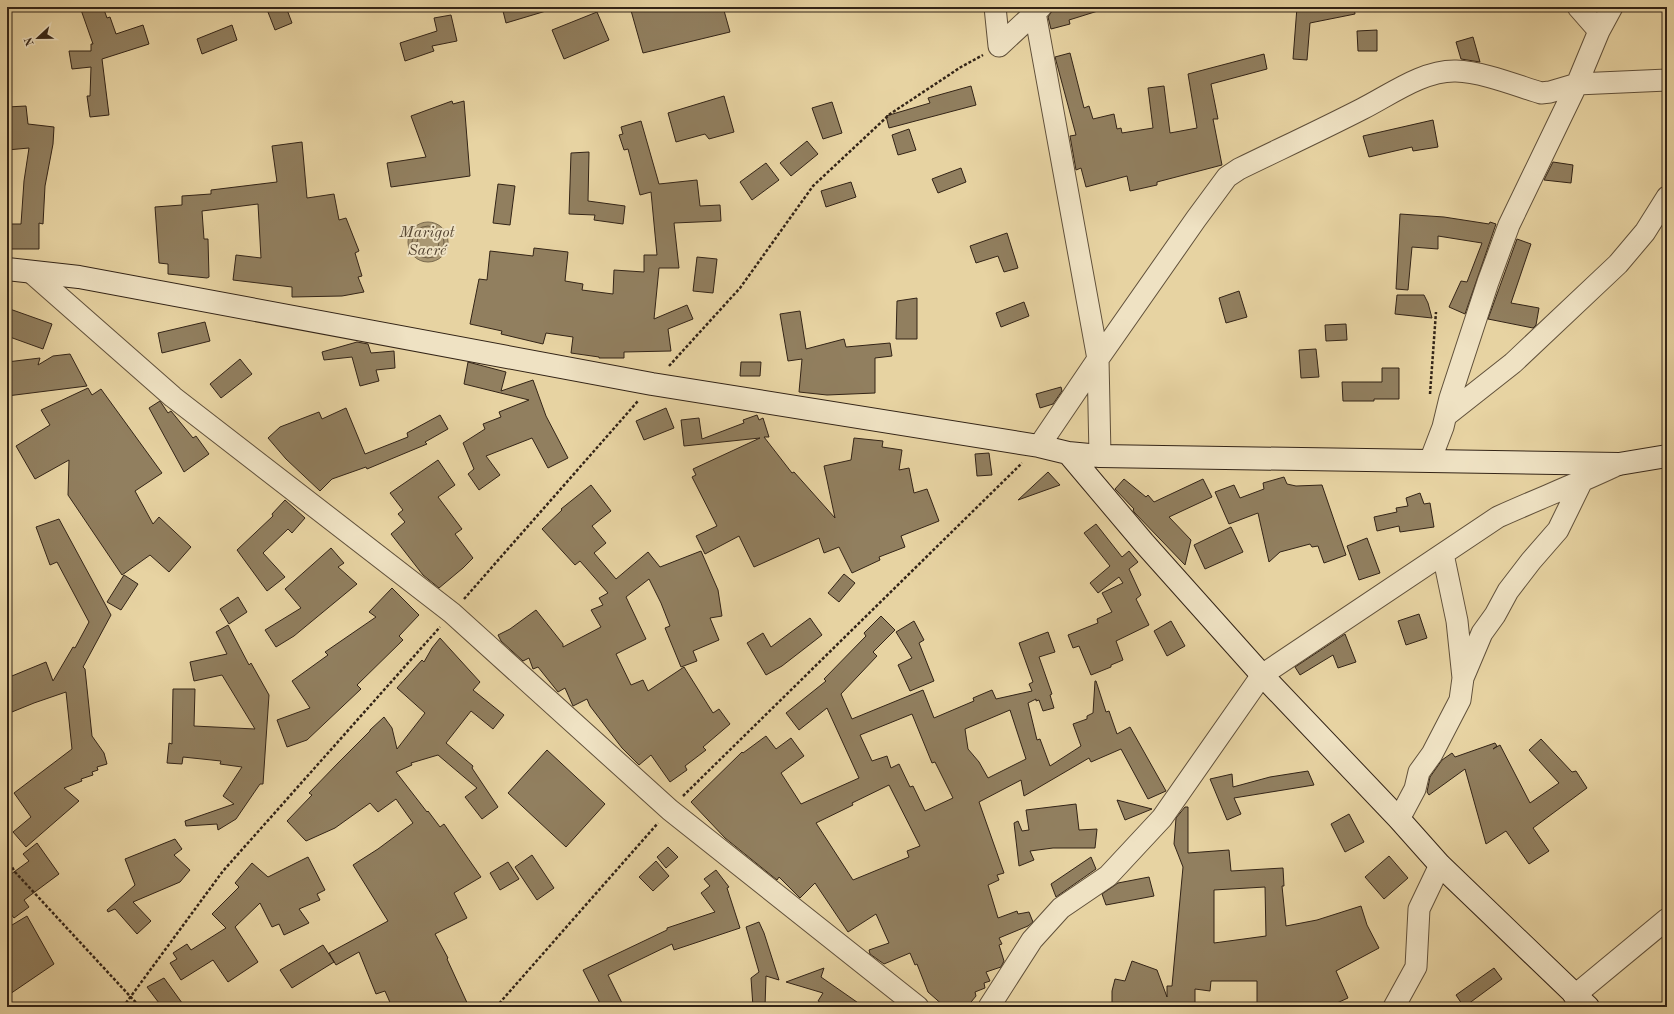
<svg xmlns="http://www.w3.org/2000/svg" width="1674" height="1014" viewBox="0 0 1674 1014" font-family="'Old Standard TT',serif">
	<rect width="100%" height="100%" fill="#e7d3a2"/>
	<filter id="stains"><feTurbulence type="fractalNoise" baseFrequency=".005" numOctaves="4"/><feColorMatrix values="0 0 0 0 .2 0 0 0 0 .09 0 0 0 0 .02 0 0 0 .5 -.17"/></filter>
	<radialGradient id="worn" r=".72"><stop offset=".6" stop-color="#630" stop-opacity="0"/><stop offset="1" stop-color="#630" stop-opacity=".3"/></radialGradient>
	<!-- water -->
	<path fill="#aa9873" stroke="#7a6a4e" d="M408 242a20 20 0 1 1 40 0a20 20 0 1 1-40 0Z"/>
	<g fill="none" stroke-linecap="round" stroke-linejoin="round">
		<!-- shore -->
		<path stroke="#6e5e45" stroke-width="1" d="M412 242a16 16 0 1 1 32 0a16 16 0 1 1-32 0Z
			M417 242a11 11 0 1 1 22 0a11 11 0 1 1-22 0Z"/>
	</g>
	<!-- building -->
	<path fill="#917f5f" stroke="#332417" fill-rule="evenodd" d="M80 7H103L107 18 110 17 116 34 143 25 149 44 102 59 109 115 90 117 87 96H90L91 67 72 69 69 51H91V44H93Z
		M266 7H286L292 23 275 30Z
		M502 7H546V11L506 23Z
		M630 7H723L730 32 643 53Z
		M1053 7H1100L1101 10 1069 20 1070 24 1051 29 1048 17 1052 11Z
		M1297 7H1354L1355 14 1310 23 1307 60 1293 59Z
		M597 12 609 40 564 59 552 30Z
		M451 15 457 41 432 46 434 51 405 61 400 43 437 31 434 18Z
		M232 25 237 40 202 54 197 39Z
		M1377 30V51H1358L1357 31Z
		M1473 37 1480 62 1461 59 1456 42Z
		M1070 53 1084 108 1089 106 1093 119 1114 114 1117 129 1121 128 1122 133 1153 128 1148 88 1164 86 1170 133 1197 128 1188 74 1264 54 1267 69 1211 84 1218 119H1213L1222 165 1157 182V185L1130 191 1127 176 1086 187 1081 168 1076 170 1070 136 1076 135 1055 57Z
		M971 86 976 105 889 128 886 116 930 103 928 98Z
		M724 96 734 132 709 139 705 134 676 142 668 113Z
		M452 101 453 104 464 101 470 176 391 187 387 163 426 157 411 116Z
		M832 102 842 133 823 139 812 108Z
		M26 106 28 124 54 127 53 144 45 186 43 224 39 223V249H7V224H21L24 181 29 148 7 150V107Z
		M1433 120 1438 147 1413 151 1412 147 1369 157 1363 136Z
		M641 121 659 184 697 180 700 206 720 205 721 221 674 223 679 268H659L654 319 687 305 693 319 668 329 671 351 624 352V358H599V357L571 353 573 337 546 333 543 344 501 334 502 331 470 324 479 279 487 280 490 251 533 256 534 248 568 252 565 281 583 284 582 290 613 294 614 270 644 272V255H657L651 192 640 195 628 149 624 150 619 135 623 134 621 127Z
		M909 129 916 150 898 155 892 135Z
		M807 141 818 154 791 176 780 163Z
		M302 142 307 198 334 194 339 220 346 218 359 251 355 253 362 276 358 277 364 292 342 296 292 297V287L233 280 236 255 261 258 258 204 202 211 204 239H208L209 277 207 278 168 274V264L159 263 155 207 182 205V196L211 194V190L277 182 272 146Z
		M589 152 588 201 625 206 623 224 594 220 595 215 569 214 571 153Z
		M1553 162 1573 165 1571 183 1544 180Z
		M766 163 779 180 752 200 740 182Z
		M961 168 966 182 938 193 932 179Z
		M851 182 856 197 826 207 821 191Z
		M498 184 515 186 510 225 493 223Z
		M1400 214 1444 217 1489 224 1490 222 1496 224 1465 314 1449 307 1461 281 1467 282 1482 243 1438 236V249L1412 247 1408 290 1396 289Z
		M1007 233 1018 268 1004 272 998 256 976 263 970 246Z
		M1517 239 1531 244 1511 303 1539 308 1536 325 1533 328 1488 319Z
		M697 257 717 259 713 293 693 291Z
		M1239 291 1247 317 1226 323 1219 298Z
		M1397 295H1424L1428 303 1432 318 1395 314Z
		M917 298V339H896L897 301Z
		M1024 302 1029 316 1001 327 996 313Z
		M7 308 52 324 43 349 7 336Z
		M800 311 806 349 844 339 846 347 890 343 892 356 875 358V393L827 395 799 392 802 359 788 361 780 314Z
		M205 322 210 341 162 353 158 333Z
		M1346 324 1347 340 1326 341 1325 325Z
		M357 342 368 344 371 353 394 351 395 368 376 370 379 381 360 386 352 357 324 360 322 352Z
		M1316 349 1319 377 1301 378 1299 350Z
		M70 354 87 386 7 396V362L40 358 38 365 53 356Z
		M240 359 252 374 221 398 210 384Z
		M468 362 506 372 501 391 533 380 546 416 568 458 548 468 532 438 486 456 500 475 479 490 468 474 474 469 463 443 485 429 483 424 501 417 499 412 529 400 464 384Z
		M741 362H761L760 376H740Z
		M1382 368H1399V399H1374V401H1343L1342 382H1382Z
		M1061 387 1062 391 1053 404 1040 408 1036 394Z
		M88 388 92 395 101 389 162 473 135 491 153 524 159 517 191 547 169 572 150 555 122 575 68 495 69 460 35 479 16 446 50 425 41 410Z
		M160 401 168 413 171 411 193 438 196 436 209 454 184 472 149 408Z
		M346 408 365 454 408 437 407 433 440 415 448 429 425 442 427 444 367 469 366 467 332 479 320 491 286 459 268 438 280 427 319 412 322 419Z
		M666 408 674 428 644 440 636 421Z
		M757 415 759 420 763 418 769 437H764L792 473 794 472 835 518 824 466 851 460 854 438 883 441 882 447 902 450 899 470 909 468 914 493 927 489 939 521 901 536 905 547 879 557 880 560 852 573 839 547 824 553 819 538 754 567 739 536 705 554 696 536 717 526 692 477 696 475 693 469 760 438 684 446 681 420 699 418 702 439 744 423 743 420Z
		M989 453 992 475 977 476 975 454Z
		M438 460 455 485 438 497 462 529 455 534 473 558 463 568 439 588 423 575 391 534 405 522 398 514 403 510 390 493Z
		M1048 472 1060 485 1018 500Z
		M1284 477 1287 484 1296 486 1322 485 1346 555 1324 563 1318 546 1312 547 1310 544 1280 552 1269 562 1258 513 1229 524 1215 492 1234 485 1240 498 1264 489 1263 483Z
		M1124 479 1146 497 1148 495 1154 502 1203 479 1212 497 1169 517 1191 540 1185 565 1134 512 1133 510 1134 509 1115 489Z
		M591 485 611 511 592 526 606 543 594 553 616 579 648 552 660 567 701 551 718 590 722 616 710 618 719 640 693 651 697 661 681 667 665 628 670 626 661 603 649 579 626 597 646 639 616 654 631 685 643 680 648 691 684 667 713 713 719 709 730 724 703 747 706 750 685 766 687 770 670 782 651 755 639 765 622 748 590 706 587 699 573 706 565 688 558 692 538 667 533 669 529 658 523 661 501 641 498 635 510 629 536 610 563 644V647L601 627 591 610 603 605 599 598 608 593 580 561 575 565 542 529 562 510 561 509Z
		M1420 493 1424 504 1430 503 1434 527 1400 532 1399 526 1377 531 1374 517 1397 512 1396 508 1408 506 1406 498Z
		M285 500 305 518 292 533 288 529 263 553 285 577 267 591 237 550 273 516 272 514Z
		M59 519 111 615 83 667 85 669 92 736 104 753 107 764 97 767 98 770 92 772 93 775 81 779 82 781 64 788 79 801 26 847 13 832 31 817 14 793 72 749 66 692 34 703 7 714V678L46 662 53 681 73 647 75 648 89 622 57 562 50 565 36 527Z
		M1096 524 1122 557 1129 551 1138 562 1129 569 1141 595 1136 599 1149 625 1116 641 1123 660 1111 665V667L1091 675 1079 646 1073 648 1068 635 1098 623 1097 619 1112 612 1102 593 1123 583 1119 577 1098 593 1090 583 1110 566 1084 533Z
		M1231 527 1243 552 1205 569 1194 545Z
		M1367 538 1380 573 1359 580 1347 546Z
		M331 548 344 563 338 567 357 584 294 636 276 647 265 630 301 608 285 589Z
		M844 574 855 583 839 602 828 593Z
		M124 575 138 584 121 610 107 602Z
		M392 588 419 615 399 636 403 640 357 685 361 689 307 740 287 747 277 720 310 708 292 681 328 655 325 652 376 617 369 612Z
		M238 597 247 612 229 624 220 609Z
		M1419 614 1427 638 1406 645 1398 621Z
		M881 616 895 630 873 652 877 656 841 694 852 719 923 690 934 718 974 701 973 698 992 690 996 699 1032 691 1029 684 1033 682 1019 643 1048 632 1055 652 1039 657 1052 694 1050 695 1054 708 1043 711 1039 700 1036 701V699L1028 703 1037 740 1040 739 1050 766 1081 746 1073 724 1087 719V716L1093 713 1095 681H1096L1106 712 1109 711 1117 734 1130 727 1166 791 1148 799 1121 749 1091 762 1089 758 1024 796 1021 780 979 802 1004 873 997 875 999 880 988 885 998 918 1017 911 1018 914 1029 912 1033 922 1028 926 999 938 1002 944 999 945 1004 961 1001 967 986 972 990 981 984 983 985 988 975 992 976 996 967 1007H945L928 992 917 964 915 965 910 953 884 964 870 954 869 950 889 943 876 914 848 932 815 883 800 898 779 877 777 880 725 838 691 802 742 752 743 753 766 736 776 749 791 738 804 756 781 773 801 804 859 778 827 708 799 730 786 713 826 681 824 679 866 636 864 633ZM1010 710 1026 759 988 778 979 762 968 749 965 729ZM912 714 932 763 935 762 953 798 925 811 913 786 910 787 899 764 891 768 887 756 872 761 860 735ZM889 785 920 846 907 851 909 857 853 880 816 823 853 805 852 803Z
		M810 618 822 635 782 666 766 675 747 643 763 633 771 647Z
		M914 621 924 640 919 643 934 681 910 691 898 665 912 658 896 632Z
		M1171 621 1185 646 1167 656 1154 631Z
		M228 625 249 665 251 663 269 695 263 784H260L236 819 218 830 217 824 186 826 185 821 234 804 223 796 242 767 220 764 221 761 183 757 182 764 167 763 169 743 172 744 173 689H195L194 726 255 729 222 675 194 681 190 662 227 654 216 632Z
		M1345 634 1356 662 1338 668 1333 655 1300 675 1295 667Z
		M440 638 480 682 473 690 504 715 493 729 471 711 446 743 473 766 472 768 498 807 482 819 465 797 477 788 438 755 411 763 412 765 396 772 427 812 428 811 440 827 444 824 481 877 454 893 467 918 435 934 448 958 447 959 469 1007H392L385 991 376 994 359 952 336 965 329 953 388 921 353 865 378 849 413 823 396 799 378 812 370 803 335 828 306 841 287 821 312 795 309 793 338 763 370 731V730L384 717 392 728 397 749 425 713 397 688 422 660 424 662 432 648Z
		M1541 739 1572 772 1576 771 1587 788 1533 828 1549 851 1529 864 1506 831 1486 844 1465 769 1429 795 1427 792 1430 777 1442 760 1452 753 1455 757 1495 743 1497 746 1493 749 1500 745 1530 803 1559 783 1529 750Z
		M547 750 605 804 566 847 508 793Z
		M1308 771 1314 785 1234 798 1241 814 1227 820 1210 779 1232 774 1233 787 1270 777Z
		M1117 800 1152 809 1125 820Z
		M1076 804 1079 830 1097 829 1095 848H1053L1030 851 1034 860 1019 866 1014 823 1018 821 1022 831 1029 830 1026 810Z
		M1185 807H1188V853L1229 850 1231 871 1283 868 1284 886H1282L1286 926 1317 920 1361 906 1367 925 1379 948 1336 971 1348 998 1328 1007H1266V1005H1257V981H1211L1210 991 1195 989V1007H1112V991L1115 979 1125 981 1132 961 1157 970 1167 997V986H1172L1183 867 1174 844 1176 818ZM1265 887 1266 936 1214 943V890Z
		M1349 814 1364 842 1345 852 1331 824Z
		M175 839 182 849 174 855 190 870 180 882 133 902 151 921 137 934 115 909 108 912 107 910 135 885 125 859Z
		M37 843 59 874 24 900 29 907 14 918 7 909V877L29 861 23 854Z
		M668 847 678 857 666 868 657 857Z
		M532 855 554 888 537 900 515 867Z
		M1389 856 1408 878 1384 899 1365 877Z
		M308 857 325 890 317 894 320 900 299 909 309 923 284 935 279 924 272 927 260 903 235 927 258 962 228 982 213 960 181 980 170 963 177 959 173 953 187 944 191 950 226 928 212 914 239 887 235 883 252 863 268 877Z
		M1091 857 1096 869 1056 897 1051 884Z
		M656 861 669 876 653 891 639 877Z
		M508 862 519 879 500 890 490 873Z
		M716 870 729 887 727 888 740 928 674 950 672 944 608 975 624 1007H602L583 970 667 930V928L715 912 701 893 710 886 704 879Z
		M1149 877 1154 896 1106 905 1102 894 1118 883Z
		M27 916 54 964 7 996V928Z
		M759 922 764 933 779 980 766 976 765 1007H753L751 978 759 972 746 927Z
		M323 945 334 962 292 988 280 970Z
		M824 968 821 977 864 1007H828L818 1001 823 993 786 982Z
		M1494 968 1502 979 1464 1007 1456 995Z
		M164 978 185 1007H162L147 987Z"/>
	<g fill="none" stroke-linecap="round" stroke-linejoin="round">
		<defs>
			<path id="street" d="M995 7 999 46
				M1034 7 1098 359 1100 456
				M1578 7 1599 31
				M999 46 1041 7
				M32 273 173 397 452 613 670 810 918 1007
				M1447 415 1513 363 1618 264 1645 232 1667 197
				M1039 446 1098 359 1196 219 1227 177 1239 169C1280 149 1321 130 1362 109 1390 95 1423 70 1456 71 1483 72 1515 85 1541 93L1550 92 1577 84 1667 80
				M1430 461 1443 427 1450 398 1488 282 1509 225 1577 84 1599 31 1612 7
				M1443 554 1457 621 1463 678
				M1399 819 1415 789 1419 772 1432 754 1460 700 1463 678 1482 633 1495 615 1508 591 1531 561 1558 530 1582 481
				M1574 996 1667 919
				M989 1007 1032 940 1061 908 1108 876 1162 818 1262 675 1498 517C1538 499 1579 483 1619 464
				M1394 1007 1416 967 1419 909 1440 865"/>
			<path id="secondary" d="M7 269 79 277 652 384 1039 446 1068 453 1100 456 1619 464 1667 456
				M1068 453 1144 543 1262 675 1399 819 1440 865 1588 1007"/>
		</defs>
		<!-- street casing -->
		<use href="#street" stroke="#60503a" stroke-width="23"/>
		<!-- secondary casing -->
		<use href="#secondary" stroke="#332417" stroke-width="24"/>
		<!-- path -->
		<path stroke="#332417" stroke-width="2.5" stroke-dasharray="3 2" stroke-linecap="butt" d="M669 366 740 288 813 186 890 114 961 67 983 55
			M1430 394 1436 312
			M464 599 638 401
			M683 796 1022 463
			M7 859 15 872 140 1007
			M123 1007 223 871 440 627
			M496 1007 658 823"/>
		<!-- street -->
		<use href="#street" stroke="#efe2c3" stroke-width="21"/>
		<!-- secondary -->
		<use href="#secondary" stroke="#efe2c3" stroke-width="22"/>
	</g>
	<g text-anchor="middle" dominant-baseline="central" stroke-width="4" stroke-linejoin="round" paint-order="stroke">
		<!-- water labels -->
		<g font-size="16" font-style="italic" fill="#574733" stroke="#efe2c3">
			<text x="427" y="233">Marigot<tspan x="427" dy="18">Sacré</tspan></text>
		</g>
	</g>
	<!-- margin -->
	<rect width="1674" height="1014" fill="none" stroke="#e7d3a2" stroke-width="24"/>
	<rect x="8" y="8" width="1658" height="998" fill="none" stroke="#332417" stroke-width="2"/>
	<rect x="12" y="12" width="1650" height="990" fill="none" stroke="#332417"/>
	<!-- north arrow -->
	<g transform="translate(38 38) rotate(248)" stroke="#efe2c3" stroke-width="3" paint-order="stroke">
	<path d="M0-3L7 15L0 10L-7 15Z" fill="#332417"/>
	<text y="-6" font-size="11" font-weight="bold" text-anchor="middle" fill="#332417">N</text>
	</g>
	<rect width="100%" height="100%" filter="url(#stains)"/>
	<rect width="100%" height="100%" fill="url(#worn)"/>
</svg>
